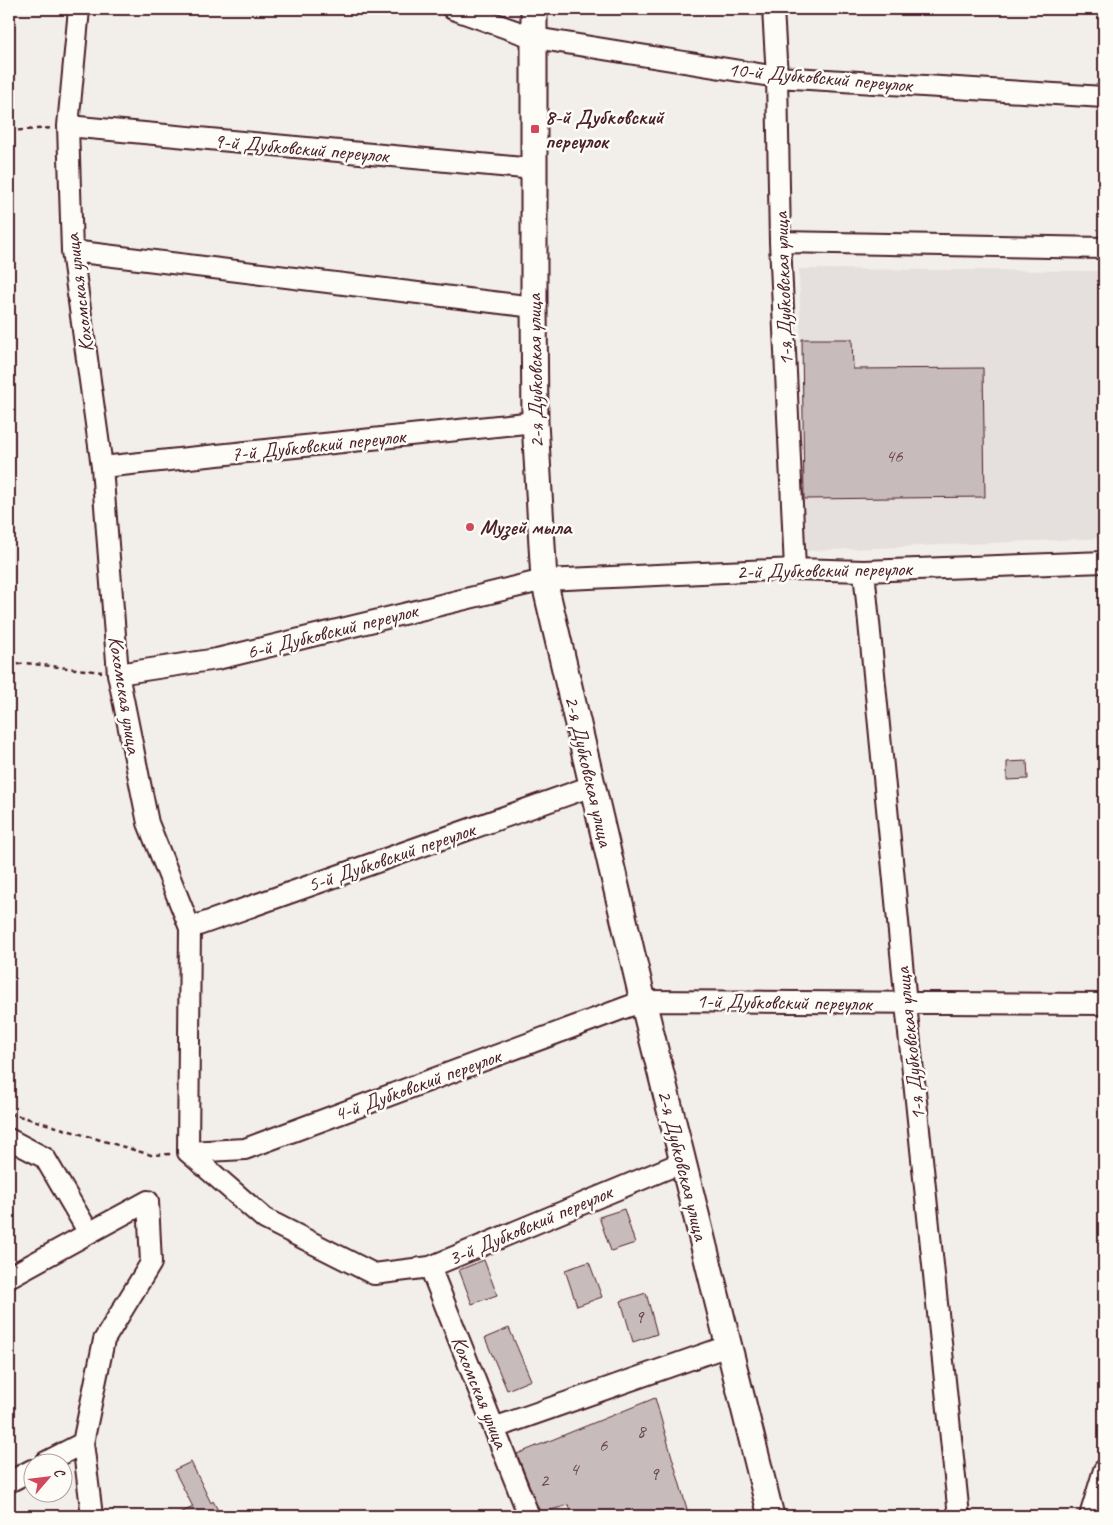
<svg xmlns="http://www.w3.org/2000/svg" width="1113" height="1525" viewBox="0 0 1113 1525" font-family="Caveat,sans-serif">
	<rect width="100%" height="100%" fill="#f2efeb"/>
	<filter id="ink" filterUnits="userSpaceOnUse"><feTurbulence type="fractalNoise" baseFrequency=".02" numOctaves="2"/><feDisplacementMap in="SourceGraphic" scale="10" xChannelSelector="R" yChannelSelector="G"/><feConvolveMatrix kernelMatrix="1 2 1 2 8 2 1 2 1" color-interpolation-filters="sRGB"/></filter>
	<g filter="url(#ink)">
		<!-- built -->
		<path fill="#e5dfdd" d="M799 269 1104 271V538L806 551Z"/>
		<!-- building -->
		<path fill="#c8bbbb" stroke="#4a1f2b" d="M802 339H852L853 369 983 368 985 497 804 499Z
			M1027 761 1028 779 1007 780V762Z
			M624 1209 635 1243 611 1251 599 1217Z
			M484 1260 497 1295 472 1304 459 1270Z
			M589 1262 602 1297 577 1306 565 1270Z
			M646 1293 657 1334 633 1342 621 1301Z
			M509 1328 531 1380 507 1390 485 1338Z
			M655 1398 689 1516H573L569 1505 540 1513 517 1454Z
			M191 1462 211 1503 213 1501 221 1516H174L193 1507 174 1470Z"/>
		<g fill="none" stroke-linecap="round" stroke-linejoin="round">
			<defs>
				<path id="minor" d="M79 9 68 126 72 251 102 467 118 674 148 823 190 928 188 1152 265 1219 374 1274 430 1267 683 1162
					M453 9 535 38 777 77 1104 97
					M773 9 777 77 780 242 795 569
					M68 126 534 169
					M780 242 1104 248
					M72 251 534 307
					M102 467 535 422
					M864 571 906 1004 959 1516
					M118 674 217 659 544 580 795 569 864 571 1104 562
					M190 928 592 786
					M9 1139 45 1158 89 1233 148 1201 151 1263 104 1340 83 1443 92 1516
					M188 1152 245 1149 643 1001 1104 1004
					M430 1267 529 1516
					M9 1277 89 1233
					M494 1428 728 1346
					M46 1462 83 1443
					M9 1482 32 1470
					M1090 1516 1104 1470"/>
				<path id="major" d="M534 9V307L535 422 544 580 643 1001 771 1516"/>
			</defs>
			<!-- minor casing -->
			<use href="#minor" stroke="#4a1f2b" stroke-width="24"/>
			<!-- major casing -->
			<use href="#major" stroke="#4a1f2b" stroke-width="29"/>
			<!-- path -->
			<path stroke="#4a1f2b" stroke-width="2.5" stroke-dasharray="5 4" stroke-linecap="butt" d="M9 131 52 128
				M9 666 25 663 102 672
				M9 1114 23 1117 151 1155 172 1154"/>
			<!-- minor -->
			<use href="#minor" stroke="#fdfcf7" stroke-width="20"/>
			<!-- major -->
			<use href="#major" stroke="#fdfcf7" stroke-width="25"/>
		</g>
	</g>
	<!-- markers -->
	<g fill="#d1495b" stroke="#fdfcf7" stroke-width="2">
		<rect x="530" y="124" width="10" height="10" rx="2.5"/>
		<circle cx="470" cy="527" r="5"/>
	</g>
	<g text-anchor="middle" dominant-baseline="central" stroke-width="5" stroke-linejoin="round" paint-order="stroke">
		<!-- number labels -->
		<g font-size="19" fill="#6a464f">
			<text x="894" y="456">46</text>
			<text x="639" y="1317">9</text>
			<text x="641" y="1431">8</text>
			<text x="603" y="1445">6</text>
			<text x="574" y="1469">4</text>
			<text x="654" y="1474">9</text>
			<text x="544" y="1480">2</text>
		</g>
		<!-- street labels -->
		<g font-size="21" fill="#4a1f2b" stroke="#fdfcf7">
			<text transform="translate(820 77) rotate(5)">10-й Дубковский переулок</text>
			<text transform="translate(301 148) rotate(5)">9-й Дубковский переулок</text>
			<text transform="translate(783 289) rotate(-92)">1-я Дубковская улица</text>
			<text transform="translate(79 293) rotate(-97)">Кохомская улица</text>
			<text transform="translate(535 371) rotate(-91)">2-я Дубковская улица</text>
			<text transform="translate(318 445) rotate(-6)">7-й Дубковский переулок</text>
			<text transform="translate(824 570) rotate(-1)">2-й Дубковский переулок</text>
			<text transform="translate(332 631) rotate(-14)">6-й Дубковский переулок</text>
			<text transform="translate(125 695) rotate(81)">Кохомская улица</text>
			<text transform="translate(589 771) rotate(77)">2-я Дубковская улица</text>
			<text transform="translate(391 857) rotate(-19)">5-й Дубковский переулок</text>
			<text transform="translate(784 1002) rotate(1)">1-й Дубковский переулок</text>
			<text transform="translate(910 1044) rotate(-96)">1-я Дубковская улица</text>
			<text transform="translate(417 1085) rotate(-20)">4-й Дубковский переулок</text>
			<text transform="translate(683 1165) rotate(76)">2-я Дубковская улица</text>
			<text transform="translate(530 1225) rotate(-23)">3-й Дубковский переулок</text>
			<text transform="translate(480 1392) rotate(68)">Кохомская улица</text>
		</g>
		<!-- poi labels -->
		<g font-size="21" font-weight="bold" fill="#4a1f2b" stroke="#fdfcf7" text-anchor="start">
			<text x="545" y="117">8-й Дубковский<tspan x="545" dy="24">переулок</tspan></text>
			<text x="480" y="527">Музей мыла</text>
		</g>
	</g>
	<!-- margin -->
	<rect width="1113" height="1525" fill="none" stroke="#fdfcf7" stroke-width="30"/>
	<rect x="15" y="15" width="1083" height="1495" fill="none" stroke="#4a1f2b" stroke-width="2" filter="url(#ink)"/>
	<!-- north arrow -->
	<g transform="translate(48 1478) rotate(62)"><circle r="24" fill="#fdfcf7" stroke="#b5a4a5"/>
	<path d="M0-4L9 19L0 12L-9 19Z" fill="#d1495b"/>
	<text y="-8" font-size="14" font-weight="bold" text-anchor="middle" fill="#4a1f2b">С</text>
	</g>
</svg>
